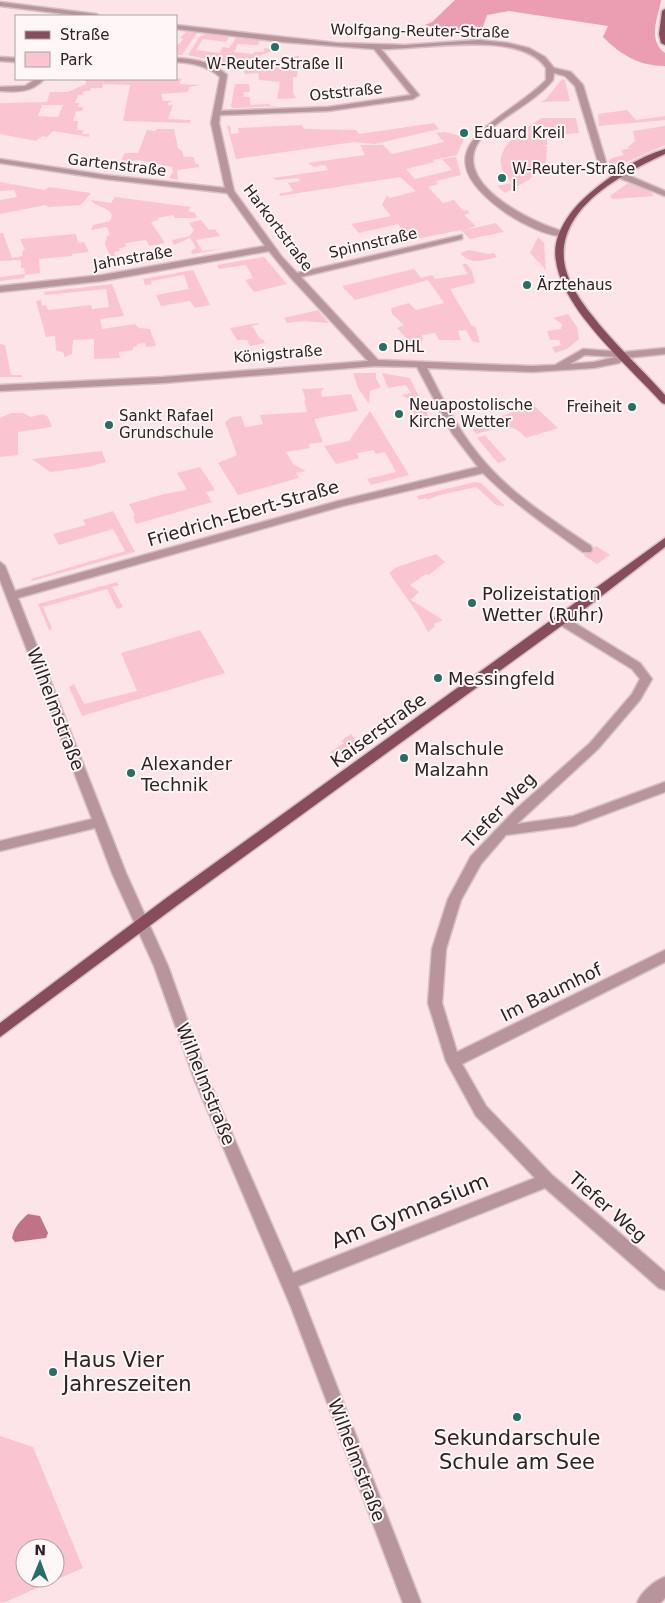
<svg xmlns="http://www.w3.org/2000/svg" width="665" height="1603" viewBox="0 0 665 1603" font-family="'DejaVu Sans',sans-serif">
	<rect width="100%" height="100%" fill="#fce4e9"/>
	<!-- green -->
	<path fill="#fac5d1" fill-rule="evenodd" d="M186 32 197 33 182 55H176V44H179L183 39 180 38Z
		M207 34 229 37 226 42 203 39 196 50 219 53 223 47 229 48 236 38 260 40 258 45 238 44 234 52 253 54 254 52H264V48L277 49 249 60 237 70 216 61 188 55 200 36Z
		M299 56 297 77H293V93L296 98 277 99 280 82 259 80 258 73 245 74 244 71 257 63H265V67L288 65 287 57Z
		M176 78 182 79 179 84 201 85 189 87 188 92 161 94 163 101H172L168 103V106L173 105 168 119 191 120 190 123 123 121 130 85 103 84 102 88H91L90 91H84L82 95H78L75 103H79L78 107H83L82 111H76L73 121H78L77 130H84L82 134H89V137L53 131 47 137 42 136 36 141 0 134V103L47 102 50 92H68L86 84V80L90 79ZM42 105H63L58 117 38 116Z
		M562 79 565 80 570 101 540 102 546 99Z
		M235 84H249L250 92H243L244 97H250V105L269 104 271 107 278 106 233 108 231 106Z
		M627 110 636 120 665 116V120L599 126 598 114Z
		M542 118H576L579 133 547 136V145H541L547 146 546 164H542L539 168 541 170 535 174 530 173 533 175 529 180 505 193 497 186 512 183C482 154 519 132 542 118Z
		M434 123 439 129 375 144 354 142 236 159 227 126H230L231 134 239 133 238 128 302 125 304 129 356 130 359 134Z
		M665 126V145L611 169 608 163 612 158 624 155 621 150 633 148H627L635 141 633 131Z
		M157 129H174L178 148 182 151 184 157H194L195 164H199V167L177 170 178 180 169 178 173 172 172 167 138 160 131 161 123 172 118 171 117 168 125 153H138L147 130 155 131Z
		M445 132 465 137 457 155 433 160 435 162 406 169 415 179 452 170 442 159 456 157 461 175 436 181 438 184 428 187 443 203 454 200 463 211 467 210 470 213 464 215 476 226 465 230 496 223 504 232 470 239 461 230 411 240 398 224 359 233 351 224 391 216 382 205 387 195 390 198 416 191 400 177 280 196 279 194 293 191 288 183 300 181 298 178 276 180 273 178 328 170 325 165 314 167 308 163 365 155 360 145H383L392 154 444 142 436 133Z
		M0 182 45 190 49 187 91 193 81 205 48 207 46 205 0 214V200L17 197 14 190 0 191Z
		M628 183 649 190 654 196 612 199 610 196Z
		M115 197 191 207 188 211 195 213 197 218H175L173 215 158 218V220L151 222 165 243 149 246 146 240 125 243 126 247 119 248 120 251 114 252 115 256 110 257 105 244 107 236 110 235 107 227 91 230 93 225 110 221 112 215C107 205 96 208 91 200L111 203Z
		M201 220 209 230 215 229 220 236 196 240 202 251 227 248 192 254 191 251 196 248 190 238 174 245 172 240 190 236 194 230 189 223Z
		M0 233H3L12 258 23 256 22 251 25 250 20 239 76 234 78 243 84 242 89 252 72 254V256L39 259 40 273 25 275 24 278 0 281V277L25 274 24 268H21V260L0 261Z
		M538 237 544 243 546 270 530 253Z
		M469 250 489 254 494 253 497 257C483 261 470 265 460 253Z
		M264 257 287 284 254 292 245 280 253 278 246 265 219 269 217 265Z
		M466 263 472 271 475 283 450 289 472 326H475L480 343 472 341 466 330 458 331 461 340H439L435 333 422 335V342L416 348 397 328 404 325 392 314 391 308 409 303 416 310 444 303 428 280 355 300 342 286 414 269 421 278 432 275 435 279 468 274 462 265Z
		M193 270 210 305 195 308 190 301 161 306 156 295 189 289 184 275 151 281 152 284 145 285 143 279Z
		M112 284 124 316 100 319 102 329 135 324 139 328 150 329 156 346 146 347 145 343 137 344V346L133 347V350L119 352 120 358 94 359V339L73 340 72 354 64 357V353L56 350 55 336 46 337 36 301 41 300 42 306 46 305 48 310 91 305 92 309 109 307 106 289 45 295 44 292Z
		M318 310 329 323 303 321 287 323 284 318Z
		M568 314 577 327 579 339 567 349 555 353 552 347 561 345 559 340H550L547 331 561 329 562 324 553 318Z
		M258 323 259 324 252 326 260 339H263L265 343 250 346 247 340H237L230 328Z
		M0 344 5 345 11 375H22V377H0Z
		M353 373H376V379L381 387 370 391 369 404 358 388Z
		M382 373 410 378 432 424H420L408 403 410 400 402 395 411 393 406 385 388 388Z
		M324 388 321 392 322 397 351 394 358 411 314 419 323 442 309 444 310 448 286 452 293 464 306 471 296 473 299 478 238 495 218 463 237 455 225 422 232 417 241 416 245 427 263 424 260 415 307 412 304 401 306 400 302 389Z
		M533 405 558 428 526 438C510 419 498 429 476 434L471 427Z
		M370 411 409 475 371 485 367 479 396 472 385 452 376 454 374 450 357 453 359 458 336 464 324 446 349 441Z
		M11 413H23L31 417 43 414 48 417 52 427 18 432V455L0 457V418Z
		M485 435 488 439 507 460 498 463 477 438Z
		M102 451 106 462 88 467 50 472 32 459Z
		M200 467 215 490 206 492 212 502 136 524 133 516 135 515 129 504 164 494 187 490 177 473Z
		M475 482 481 483 505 506 496 505 476 487 440 495 427 500 426 498 419 500 417 496Z
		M113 511 135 552 32 581 31 579 125 551 113 529 59 545 53 534 86 525 83 520Z
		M596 546 610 555 597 564 583 555Z
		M436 554 445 562 429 575 426 574 410 585 419 592 411 600 443 620 434 624 435 626 428 632 418 614 389 573 397 567Z
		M117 582 119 585 112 587 123 607 117 609 107 589 43 607 52 629 49 630 38 604Z
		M200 630 225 673 82 716 69 687 74 684 84 704 137 691 121 653Z
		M351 734 358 743 338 757 331 752 344 743 341 741Z
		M0 1436 33 1447 83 1568 3 1603H0ZM25 1548H55V1578H25Z"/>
	<!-- forest -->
	<path fill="#eb9db1" d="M455 0H661C658 18 647 40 665 53V66C639 66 621 55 603 37L608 26 509 11 487 15 481 32 434 28 425 25 432 22Z"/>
	<!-- water -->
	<path fill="#be7387" d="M28 1214 40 1216 48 1233 46 1238 15 1242 12 1238C14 1227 20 1221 28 1214Z"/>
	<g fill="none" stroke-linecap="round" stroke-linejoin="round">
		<defs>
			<path id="minor" d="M0 2 96 14 99 16H81L0 6Z
				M176 25 337 43 405 45 479 40 508 43 529 48 545 57 554 68 571 72 583 85 606 162 605 164 598 162 575 86 565 76 554 73 553 80C534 103 505 114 484 135 442 180 532 223 565 232V236C548 238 515 220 502 210 415 146 505 122 546 80V68C520 29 423 50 381 49L419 95 413 99 328 111 220 115 219 123 234 191 282 257 297 273 462 235V239L301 277 378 360 532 366 555 365 583 349 624 352 665 348V354L627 358 619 363 594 368 532 372 427 368C442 398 457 428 478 454 508 492 551 519 591 546L592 549 591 552H583C548 527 513 503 483 473L343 506 18 598 126 873 168 966 209 1081 293 1273 535 1178 476 1116 446 1061 428 1003 432 949 448 899 471 856 516 809 590 743 632 694 640 679 632 669 557 623 555 620 557 617H565L640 663 652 679 640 700 598 749 517 824 573 816 665 782V792L574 826 506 835 481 864 461 900 446 949 442 1003 457 1052 665 950V962L462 1064 486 1106 552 1175 665 1272V1290L659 1288 545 1188 298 1286 421 1603H403L291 1307 195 1081 154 966 112 873 95 828 0 851V841L92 819 0 580V562L5 566 15 591 338 501 478 467 452 433 417 367 375 366 163 383 0 391V385L163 377 368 361 291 278 269 251 102 281 0 292V286L102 275 265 246 227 193 105 179 0 163V159L105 175 225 188 211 123 220 77C208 66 193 63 176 62V58C195 59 212 62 227 75L221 111 328 107 411 95 374 49 283 42 176 29ZM585 355 616 357 594 362 570 364Z
				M0 57 16 58V62L0 61Z
				M36 79H44C32 93 16 92 0 91V87L25 86Z
				M617 173H623L665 191V196L617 177Z
				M665 1577V1598L660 1603H637C641 1592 654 1581 665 1577Z"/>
			<path id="major" d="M665 9V45L661 43 659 34 662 11Z
				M665 149V154C624 173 559 206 564 260 566 279 579 299 591 314 613 343 641 368 665 395V404L662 403C629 366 563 311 556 261 551 235 571 209 590 193 611 175 638 157 665 149Z
				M665 538V547L586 608 179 904 0 1037V1023L169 896Z"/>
		</defs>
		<!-- minor casing -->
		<use href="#minor" stroke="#d7c1c6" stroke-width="3"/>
		<!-- major casing -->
		<use href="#major" stroke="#d7c1c6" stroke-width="3"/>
		<!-- minor -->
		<use href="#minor" fill="#b8959d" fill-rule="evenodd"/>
		<!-- major -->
		<use href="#major" fill="#884d5d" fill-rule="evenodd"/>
	</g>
	<!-- markers -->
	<g fill="#276e64" stroke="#fef6f7" stroke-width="2">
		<circle cx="275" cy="47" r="5"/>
		<circle cx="464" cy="133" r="5"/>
		<circle cx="502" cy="178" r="5"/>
		<circle cx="527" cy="285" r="5"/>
		<circle cx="383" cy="347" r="5"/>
		<circle cx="632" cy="407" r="5"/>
		<circle cx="399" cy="414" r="5"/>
		<circle cx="109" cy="425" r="5"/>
		<circle cx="472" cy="603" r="5"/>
		<circle cx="438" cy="678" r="5"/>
		<circle cx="404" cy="758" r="5"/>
		<circle cx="131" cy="773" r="5"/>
		<circle cx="53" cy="1372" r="5"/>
		<circle cx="517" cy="1417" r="5"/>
	</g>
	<g text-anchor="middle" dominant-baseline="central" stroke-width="4" stroke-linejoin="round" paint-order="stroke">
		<!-- far-street labels -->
		<g font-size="15" fill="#2f2124" stroke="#fef6f7">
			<text transform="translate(420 31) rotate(1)">Wolfgang-Reuter-Straße</text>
			<text transform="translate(346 92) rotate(-6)">Oststraße</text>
			<text transform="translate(117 165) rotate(7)">Gartenstraße</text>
			<text transform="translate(278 228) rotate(53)">Harkortstraße</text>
			<text transform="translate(373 243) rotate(-13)">Spinnstraße</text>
			<text transform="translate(133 258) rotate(-10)">Jahnstraße</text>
			<text transform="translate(278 354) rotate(-5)">Königstraße</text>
		</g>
		<!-- far-poi labels -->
		<g font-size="15" fill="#2f2124" stroke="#fef6f7" text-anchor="start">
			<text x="275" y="64" text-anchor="middle">W-Reuter-Straße II</text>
			<text x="474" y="133">Eduard Kreil</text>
			<text x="512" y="169">W-Reuter-Straße<tspan x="512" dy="17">I</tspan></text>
			<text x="537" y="285">Ärztehaus</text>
			<text x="393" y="347">DHL</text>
			<text x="409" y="405">Neuapostolische<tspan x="409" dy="17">Kirche Wetter</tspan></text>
			<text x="622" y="407" text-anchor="end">Freiheit</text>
			<text x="119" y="416">Sankt Rafael<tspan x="119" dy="17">Grundschule</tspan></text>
		</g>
		<!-- street labels -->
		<g font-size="18" fill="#2f2124" stroke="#fef6f7">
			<text transform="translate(243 513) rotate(-16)">Friedrich-Ebert-Straße</text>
			<text transform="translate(56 709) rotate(69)">Wilhelmstraße</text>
			<text transform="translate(378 730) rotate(-36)">Kaiserstraße</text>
			<text transform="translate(499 810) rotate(-46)">Tiefer Weg</text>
			<text transform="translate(551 992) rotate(-26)">Im Baumhof</text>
			<text transform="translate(206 1084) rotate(68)">Wilhelmstraße</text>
			<text transform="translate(608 1207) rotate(41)">Tiefer Weg</text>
			<text transform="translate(357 1460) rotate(69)">Wilhelmstraße</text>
		</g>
		<!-- poi labels -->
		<g font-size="18" fill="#2f2124" stroke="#fef6f7" text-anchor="start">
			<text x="482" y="593">Polizeistation<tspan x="482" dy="21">Wetter (Ruhr)</tspan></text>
			<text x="448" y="678">Messingfeld</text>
			<text x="414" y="748">Malschule<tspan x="414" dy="21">Malzahn</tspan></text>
			<text x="141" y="763">Alexander<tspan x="141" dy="21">Technik</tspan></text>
		</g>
		<!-- near-street labels -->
		<g font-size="21" fill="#2f2124" stroke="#fef6f7">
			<text transform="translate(410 1211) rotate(-22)">Am Gymnasium</text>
		</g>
		<!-- near-poi labels -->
		<g font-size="21" fill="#2f2124" stroke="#fef6f7" text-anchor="start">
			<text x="63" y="1360">Haus Vier<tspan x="63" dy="24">Jahreszeiten</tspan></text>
			<text x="517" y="1438" text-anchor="middle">Sekundarschule<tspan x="517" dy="24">Schule am See</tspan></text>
		</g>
	</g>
	<!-- legend -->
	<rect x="15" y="15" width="162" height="65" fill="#fef6f7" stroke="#aba1a3"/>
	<rect x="25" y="31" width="25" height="8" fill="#884d5d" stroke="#aba1a3"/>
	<text x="60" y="40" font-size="15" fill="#2f2124">Straße</text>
	<rect x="25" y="52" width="25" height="15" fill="#fac5d1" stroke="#aba1a3"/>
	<text x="60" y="65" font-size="15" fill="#2f2124">Park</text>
	<!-- north arrow -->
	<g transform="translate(40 1563) rotate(1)"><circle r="24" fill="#fef6f7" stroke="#aba1a3"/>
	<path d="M0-4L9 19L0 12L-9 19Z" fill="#276e64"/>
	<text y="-8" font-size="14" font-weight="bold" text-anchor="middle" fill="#2f2124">N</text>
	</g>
</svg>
